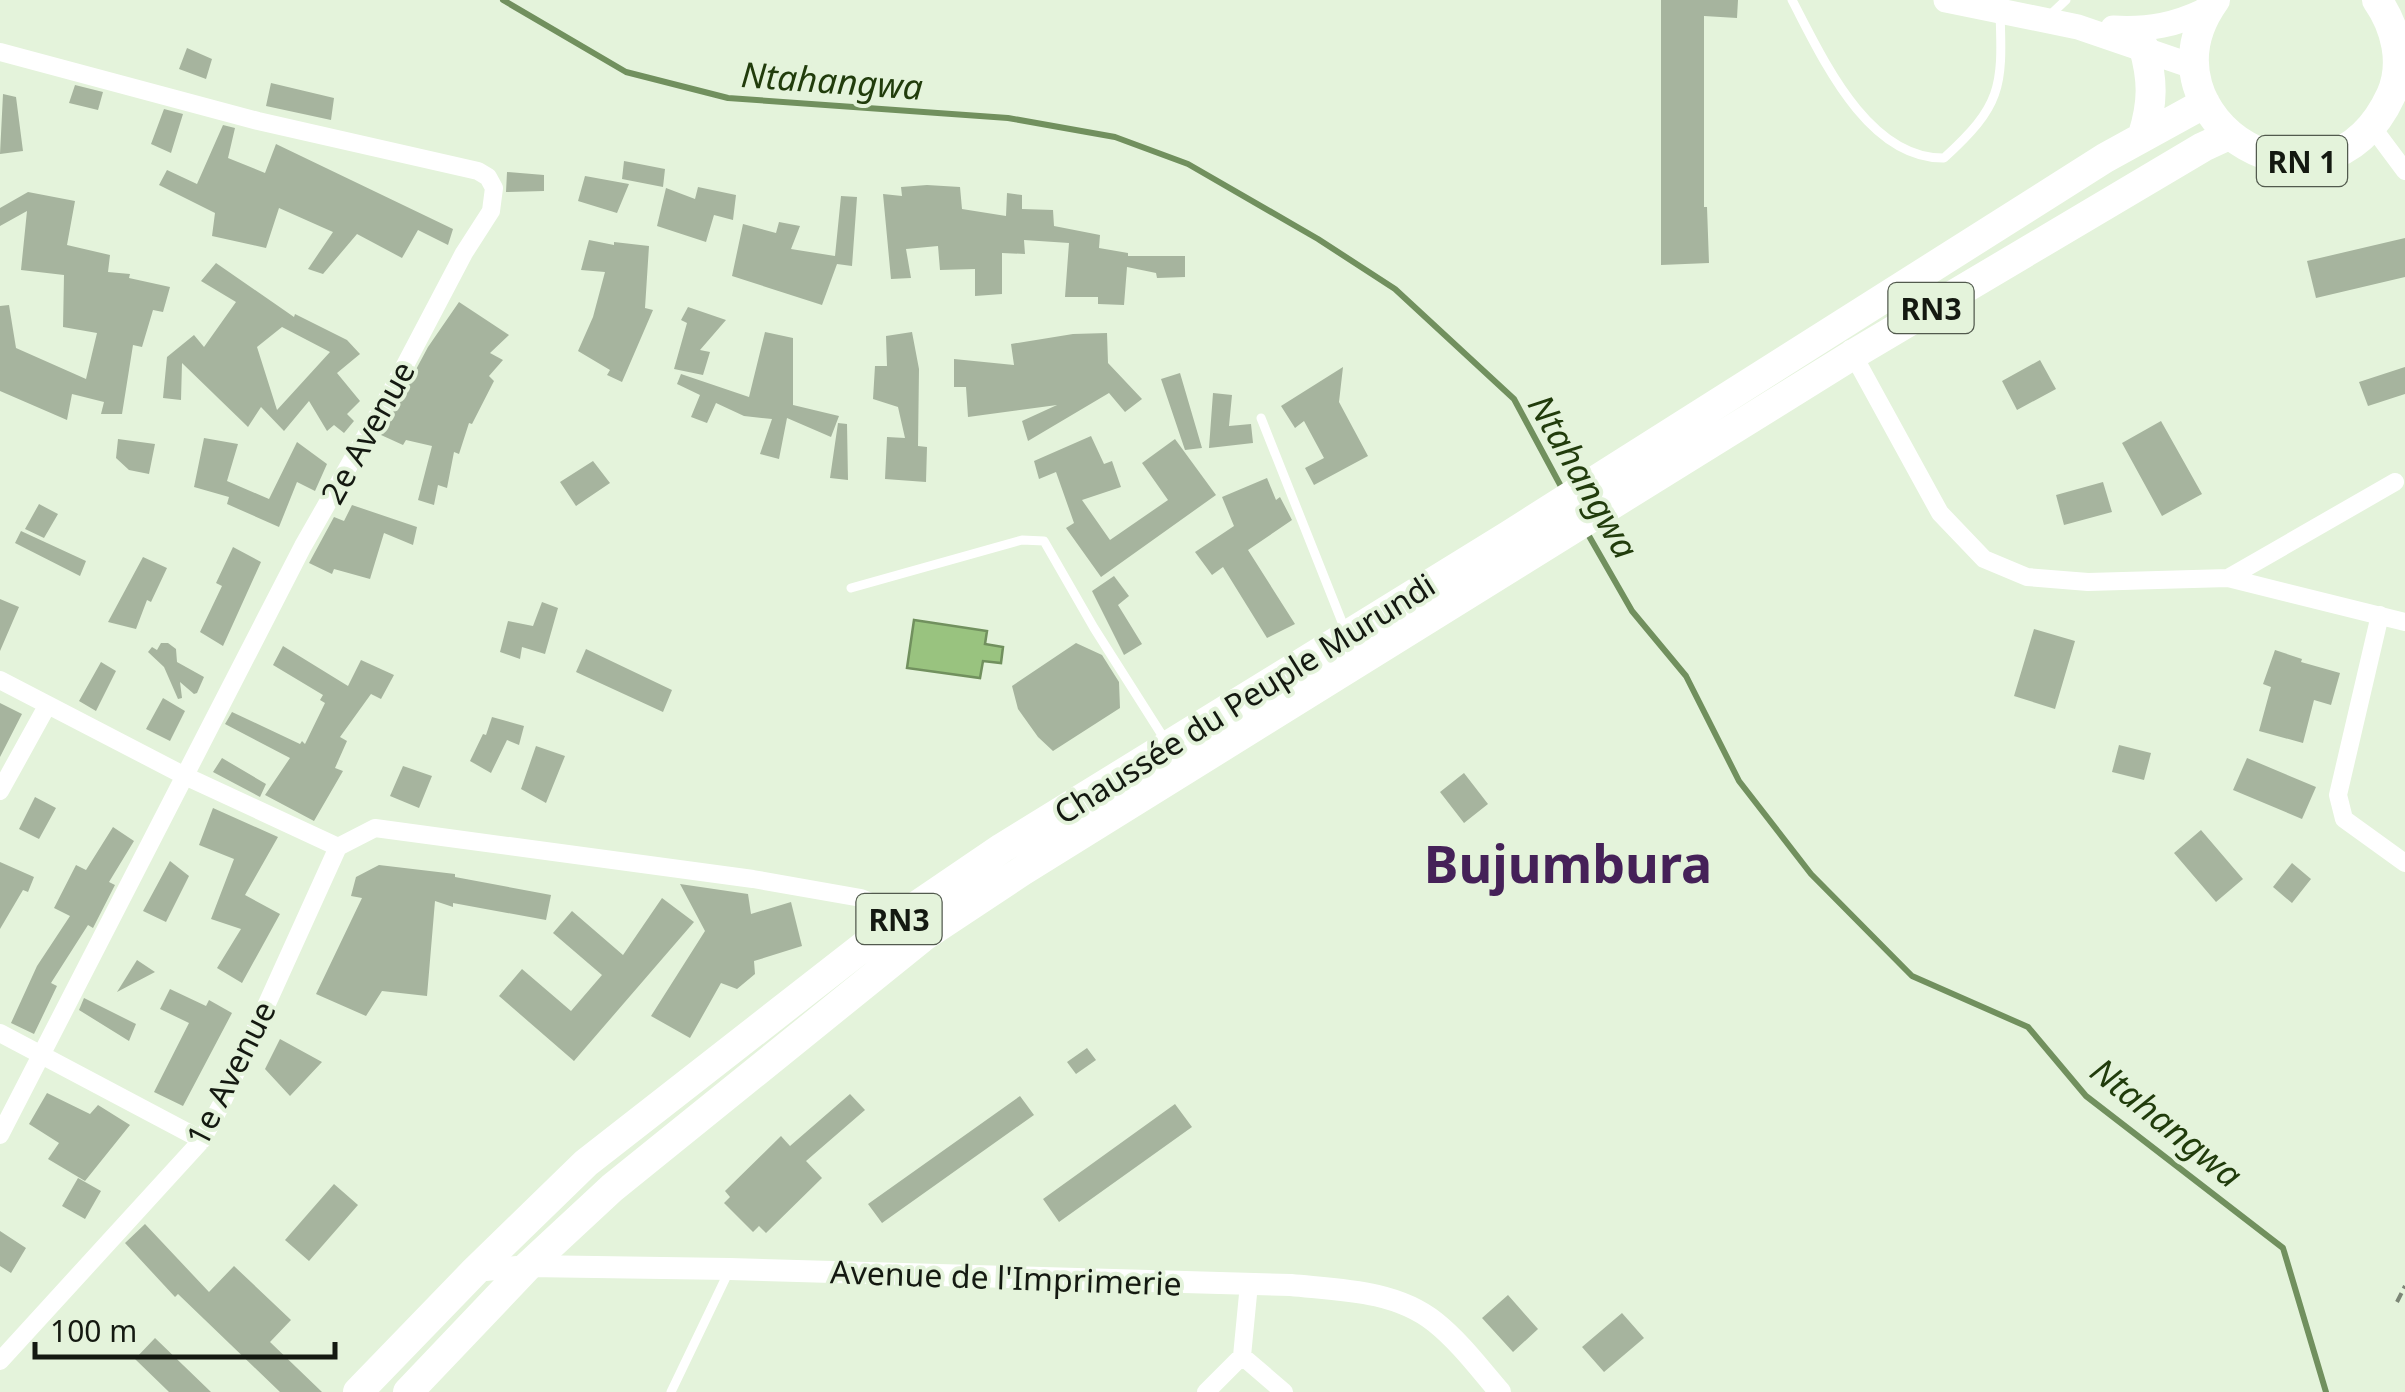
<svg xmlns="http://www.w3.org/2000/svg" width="2405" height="1392" viewBox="0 0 2405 1392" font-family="'Noto Sans',sans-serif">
	<rect width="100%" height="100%" fill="#e4f3db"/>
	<!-- water -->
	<path fill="#99c37f" stroke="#71905e" stroke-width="2.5" d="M914 620 987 631 985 644 1003 647 1001 663 983 661 980 678 907 668Z"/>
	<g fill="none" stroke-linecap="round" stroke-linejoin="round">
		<!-- stream -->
		<path stroke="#71905e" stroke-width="6" d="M503 0 626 72 728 98 1008 118 1115 137 1188 164 1318 239 1395 289 1514 399 1564 492
			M1585 529 1632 611 1686 676 1739 781 1811 874 1912 976 2028 1027 2086 1096 2283 1248 2326 1392"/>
	</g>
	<!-- building -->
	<path fill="#a6b49e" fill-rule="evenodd" d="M1661 0H1738L1737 18 1704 16V207H1707L1709 263 1661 265Z
		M187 48 212 59 206 79 179 69Z
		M271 83 334 98 331 120 266 106Z
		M75 85 103 92 98 110 69 103Z
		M3 94 16 97 23 151 0 154Z
		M164 109 183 114 171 153 151 144Z
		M223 125 235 128 228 158 265 173 276 144 453 229 448 245 418 230 402 258 357 234 323 274 308 269 333 232 279 208 266 248 212 236 215 213 159 185 167 170 197 184Z
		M624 161 665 169 663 187 622 179Z
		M507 172 544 175V191L506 192Z
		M585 176 629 184 617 213 578 201Z
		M927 185 960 187 962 209 1006 216 1007 193 1022 195V209L1053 210 1054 226 1100 235 1099 248 1128 253V256H1185V277L1157 278 1156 273 1127 267 1124 305 1098 304V297H1065L1069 243 1024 240 1025 254 1002 253V294L975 296V269L940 270 938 246 906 249 911 278 891 279 883 194 902 196 901 187Z
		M698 187 736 195 733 220 714 215 706 242 657 226 666 188 695 199Z
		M28 192 75 201 67 245 110 255 108 272 130 274 129 278 170 287 163 312 153 310 142 347 133 345 122 414H101L104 402 72 394 67 420 0 391V306L9 305 16 348 86 379 97 333 63 327 64 275 21 270 27 211 0 226V208Z
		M841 196 857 197 852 266 837 264 822 305 732 276 743 224 776 233 779 222 800 226 791 249 835 256Z
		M2405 238V277L2316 298 2307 261Z
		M589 240 614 245V242L649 246 645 308 653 310 622 382 607 375 610 370 578 351 593 317 605 272 581 270Z
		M216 263 294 317 295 314 347 340 360 354 337 373 360 401 347 414 354 421 344 433 334 425 327 431 309 401 284 431 261 407 248 427 182 363 181 400 163 398 167 357 194 335 204 347 236 302 201 281ZM282 327 330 352 277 410 257 347Z
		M459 302 509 335 490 353 503 360 489 376 494 381 472 424 469 423 459 454 454 452 447 488 438 485 434 505 418 500 432 446 406 440 403 445 381 435 428 347Z
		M688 307 726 320 700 350 710 352 703 375 674 369 687 323 681 320Z
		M765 332 793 338V405L839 416 831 437 787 418 779 459 760 454 772 419 744 416 716 403 707 423 691 417 700 395 677 384 681 374 749 397Z
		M912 332 919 369 918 446 927 447 926 482 885 479 887 437 905 438 898 407 873 399 875 366H887L886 336Z
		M1107 333 1108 363 1142 399 1125 412 1109 393 1028 441 1022 421 1057 405 968 417 966 387H954V359L1014 365 1011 344 1073 334Z
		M2040 360 2056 389 2017 410 2002 381Z
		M1343 367 1339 402 1368 456 1314 485 1305 468 1324 458 1304 421 1295 428 1281 406Z
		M2405 367V394L2368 406 2359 382Z
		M1180 373 1202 448 1185 450 1161 379Z
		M1213 393 1232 395 1229 426 1251 424 1253 443 1209 448Z
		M2161 421 2202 494 2162 516 2122 443Z
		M838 423 847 424 848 480 830 478Z
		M1091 436 1104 464 1112 461 1121 487 1082 500 1110 540 1168 500 1142 463 1175 439 1216 495 1101 577 1066 528 1074 523 1056 472 1039 479 1034 461Z
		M204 438 238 444 227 481 269 499 297 442 327 464 315 491 297 482 279 527 227 504 229 497 194 487Z
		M118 439 155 444 149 474 129 470 116 458Z
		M593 461 610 483 576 506 560 482Z
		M1267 478 1276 500 1280 497 1292 520 1248 550 1295 624 1267 638 1223 567 1212 575 1195 552 1234 526 1222 497Z
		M2103 482 2112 512 2064 525 2056 495Z
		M39 504 58 514 44 538 25 529Z
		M352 505 417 527 413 545 384 533 370 579 334 569 332 574 309 563 334 517 344 521Z
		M21 531 86 561 80 576 15 543Z
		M233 547 261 562 223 646 200 632 222 586 216 583Z
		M143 557 167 568 151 602 147 600 136 629 108 622Z
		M1114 576 1129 596 1118 605 1142 644 1124 655 1092 591Z
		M0 599 19 607 0 651Z
		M542 602 558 608 545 654 522 647 520 659 500 652 508 621 533 626Z
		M2034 629 2075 641 2055 709 2014 696Z
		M161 643H168L176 649 177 662 204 677 197 693 194 694 180 682 182 698 178 699 164 667 148 652 152 647 157 650Z
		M1076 643 1102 655 1119 682 1120 708 1053 751 1038 737 1018 709 1012 686Z
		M283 646 348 686 361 660 394 675 381 699 371 694 340 737 347 741 335 768 343 771 314 821 265 795 290 758 225 724 232 712 300 744 302 741 305 744 325 703 320 700 323 695 273 665Z
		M586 649 672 690 663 712 576 672Z
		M2275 650 2302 659 2301 662 2340 673 2331 705 2314 700 2303 743 2259 731 2271 687 2263 684Z
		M101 662 116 671 96 711 79 701Z
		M163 698 185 711 170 741 146 729Z
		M0 703 22 714 0 757Z
		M492 717 524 726 519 745 507 740 491 773 470 761 483 734 486 735Z
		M2119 745 2151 753 2144 780 2112 772Z
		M536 746 565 756 546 803 521 789Z
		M222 758 266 784 260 797 213 772Z
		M2247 758 2316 787 2302 819 2233 790Z
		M403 766 432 776 419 808 390 796Z
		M1464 773 1488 804 1464 823 1440 792Z
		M35 797 56 808 39 839 19 829Z
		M213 808 278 837 245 895 280 914 242 983 217 968 241 929 211 919 234 859 199 845Z
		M113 827 134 841 109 882 115 885 93 928 88 925 51 983 57 986 34 1034 11 1023 37 966 70 916 54 908 76 865 86 870Z
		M2201 830 2243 879 2216 902 2174 853Z
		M170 861 189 876 166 922 143 911Z
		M0 862 34 877 28 892 23 890 0 929Z
		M2292 863 2311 879 2292 903 2273 887Z
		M379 865 455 874V877L551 895 546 920 453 903V907L435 901 427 996 382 991 366 1016 316 994 362 898 351 896 356 877Z
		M680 884 748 894 751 914 791 902 802 946 754 961 755 974 737 989 721 983 690 1038 651 1016 705 931Z
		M662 898 694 922 574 1061 499 996 522 969 571 1011 602 975 553 933 572 911 623 955Z
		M137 960 155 972 117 992Z
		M170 989 206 1006 209 1000 232 1013 183 1106 154 1092 189 1023 160 1009Z
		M84 998 136 1024 129 1041 79 1010Z
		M280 1039 322 1062 290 1096 265 1069Z
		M1087 1048 1096 1060 1076 1074 1067 1062Z
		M47 1093 90 1114 98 1105 130 1125 85 1181 48 1159 59 1143 29 1124Z
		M850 1094 865 1110 806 1161 822 1178 766 1233 759 1226 753 1232 724 1203 730 1197 725 1191 781 1136 790 1146Z
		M1020 1096 1034 1115 882 1223 868 1204Z
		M1175 1104 1192 1127 1059 1222 1043 1199Z
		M78 1178 101 1191 85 1219 62 1206Z
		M334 1184 358 1205 309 1261 285 1240Z
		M145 1224 209 1292 234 1266 291 1320 270 1342 322 1392H280L178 1294 175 1297 125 1243Z
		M0 1231 26 1248 11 1273 0 1266Z
		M1508 1295 1538 1329 1513 1352 1482 1318Z
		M1622 1313 1644 1338 1604 1372 1582 1347Z
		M155 1338 211 1392H169L135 1359Z"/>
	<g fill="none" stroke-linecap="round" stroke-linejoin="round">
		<!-- path -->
		<path stroke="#7c8676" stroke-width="4" stroke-dasharray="10 5" stroke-linecap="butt" d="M2397 1302 2405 1286"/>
		<!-- lane -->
		<path stroke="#fff" stroke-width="9" d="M1792 0C1822 57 1867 159 1944 158 2001 106 2003 88 2000 14
			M2050 15 2066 0
			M1261 418 1346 632
			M851 588 1022 540 1044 541 1094 628 1167 743
			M671 1392 729 1271"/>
		<!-- street -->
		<path stroke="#fff" stroke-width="18" d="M0 52 258 121 478 171 488 177 494 188 491 211 464 253 392 390 303 546 0 1135
			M2373 128 2405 171
			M1850 349 1940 513 1984 559 2027 577 2088 582 2228 578 2405 622
			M2228 578 2395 482
			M2380 615 2338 795 2344 819 2405 863
			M0 680 185 776 338 847 375 828 753 879 861 898 906 916
			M0 791 47 706
			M0 1033 202 1140
			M1242 1356 1284 1392
			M0 1361 202 1140 221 1105 338 847
			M1206 1392 1242 1356 1249 1284"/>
		<!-- secondary -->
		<path stroke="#fff" stroke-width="22" d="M475 1271 528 1266 730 1269 1291 1285C1339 1290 1395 1290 1435 1322 1460 1342 1480 1369 1500 1392"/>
		<!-- primary -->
		<path stroke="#fff" stroke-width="25" d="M1946 0 2078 27 2195 67
			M2113 28C2149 30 2176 25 2208 9"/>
		<!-- highway -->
		<path stroke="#fff" stroke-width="30" d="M2215 0C2130 118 2325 239 2391 95 2405 64 2396 27 2377 0
			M2143 135C2153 103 2153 80 2144 48
			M358 1392 475 1271 586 1163 905 914 1002 848 1508 536 2105 158 2205 103
			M408 1392 528 1266 612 1188 924 936 1022 871 1854 354 2203 147 2229 135"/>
	</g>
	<g text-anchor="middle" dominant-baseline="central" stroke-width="8" stroke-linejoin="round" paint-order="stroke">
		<!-- shield labels -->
		<g fill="#e4f3db" stroke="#525a4e" stroke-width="2.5">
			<rect x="2257" y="136" width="90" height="50" rx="8"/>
			<rect x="1888.5" y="283" width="85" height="50" rx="8"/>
			<rect x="856.5" y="894" width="85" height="50" rx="8"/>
		</g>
		<g font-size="30" font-weight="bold" fill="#141911">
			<text x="2302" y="161">RN 1</text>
			<text x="1931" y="308">RN3</text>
			<text x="899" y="919">RN3</text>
		</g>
		<!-- street labels -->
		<g font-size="32" fill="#141911" stroke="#e4f3db">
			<text transform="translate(367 432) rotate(-61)">2e Avenue</text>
			<text transform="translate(1244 698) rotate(-32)">Chaussée du Peuple Murundi</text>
			<text transform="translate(230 1073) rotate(-63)">1e Avenue</text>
			<text transform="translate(1006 1277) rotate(2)">Avenue de l'Imprimerie</text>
		</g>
		<!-- water labels -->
		<g font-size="35" font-style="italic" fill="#213c0c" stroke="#e4f3db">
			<text transform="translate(832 80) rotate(4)">Ntahangwa</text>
			<text transform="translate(1584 476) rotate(60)">Ntahangwa</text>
			<text transform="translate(2167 1122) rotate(39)">Ntahangwa</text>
		</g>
		<!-- town labels -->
		<g font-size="52" font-weight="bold" fill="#452158" stroke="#e4f3db">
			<text x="1568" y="862">Bujumbura</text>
		</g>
	</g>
	<!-- scale -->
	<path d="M35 1342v15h300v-15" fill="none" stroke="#141911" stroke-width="5"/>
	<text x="50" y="1342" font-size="30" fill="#141911" stroke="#e4f3db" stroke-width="8" paint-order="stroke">100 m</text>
</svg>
